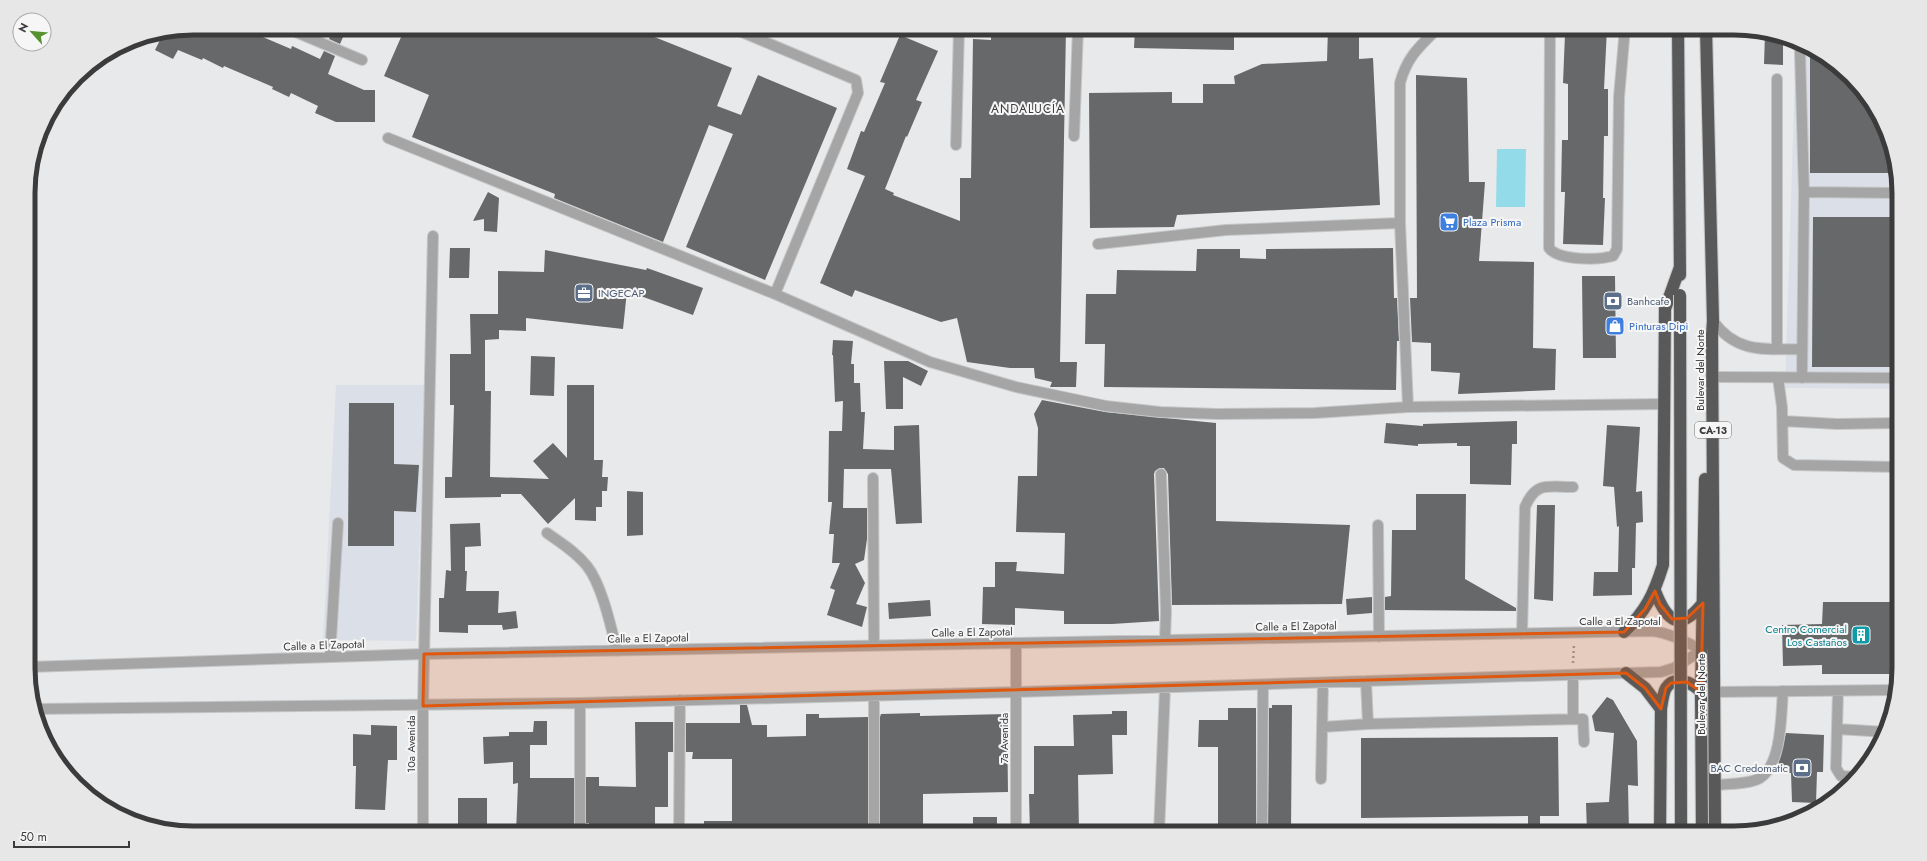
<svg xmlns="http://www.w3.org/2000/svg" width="1927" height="861" viewBox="0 0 1927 861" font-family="Jost,sans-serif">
	<rect width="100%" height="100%" fill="#e8e9ea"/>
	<!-- built -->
	<path fill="#dbdfe7" d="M1796 40 1835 62 1865 93 1887 130 1898 172V389L1785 388Z
		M336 385H425L416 641 323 640Z"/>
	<!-- water -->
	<path fill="#93dbe8" d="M1497 149H1526L1525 207H1496Z"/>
	<!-- building -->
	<path fill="#676869" d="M193 28H242L291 49 292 46 320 59 324 51 335 56 328 74 364 90H375V122H336L315 113 318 106 291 93 289 97 272 89 273 87 224 66 223 68 203 58 202 60 178 50 173 59 155 50 163 34Z
		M334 28H347L340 44 329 39Z
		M405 28H632L732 68 717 106 741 115 758 75 837 108 765 280 686 247 733 134 709 125 663 242 554 198 555 194 412 137 429 95 384 76Z
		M991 28H1066L1060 362H1077L1076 387H1050L1052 382 1035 378 1034 368H1010L967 362 957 318 941 322 855 290 852 297 820 283 865 176 847 169 861 131 864 132 885 83 880 82 900 35 938 51 916 100 922 102 907 137 906 136 885 189 894 193 893 195 960 221V178H971L973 39 991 40Z
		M1135 28H1234V50L1134 48Z
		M1328 28H1359V59L1373 58 1380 205 1177 215 1174 227 1090 228 1089 93 1172 92V103H1203V84H1235L1234 76 1262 64 1327 61Z
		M1567 28H1607L1604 89H1608V136H1604L1603 198H1605L1603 245 1563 244 1565 192H1561L1562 140H1568V84L1563 83 1565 34H1567Z
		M1765 34 1783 38V65L1764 64Z
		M1810 48 1835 62 1865 93 1887 130 1898 173H1810Z
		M1416 75 1467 78 1469 182H1485L1479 261 1534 262 1533 348 1556 349 1555 390 1458 394 1460 373 1431 371V343L1412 342 1410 298H1417Z
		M488 192 499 198 497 232 484 231V219L473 221Z
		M1813 217H1898V367H1812Z
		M450 248H470L469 278H449Z
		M1393 248 1394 298H1397L1399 341H1397L1396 390 1104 387 1105 344H1085L1086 294H1116L1117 270 1196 271 1197 249H1240V258L1266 259V249Z
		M545 250 646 270 647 268 703 288 693 315 627 291 623 329 526 318V331L499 330V339L485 340V391H491L490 477 549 479 533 461 553 443 567 458V385H594V460H603L602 477H608L607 491H602V507H596V521L575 520V498L548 524 521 494H501V497L445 498V477H452L454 405H450V354H471L470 314H498V271L544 272Z
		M1582 276H1615L1616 358H1583Z
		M833 340 853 341 851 364H854V383H860L861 412H865L863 449 894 450V426L919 425 922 523 896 524 891 469H844L843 508H867V539L864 560 855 564 865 583 856 604 867 607 862 627 827 615 835 590 830 588 840 563H832L834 534H829L832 502H828L829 431H842L843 401 835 402 833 355H832Z
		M531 356 555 357 554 396 530 395Z
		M884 361H908L928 371 921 386 903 377V409H886Z
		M1042 400 1105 412 1216 423V521L1350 525 1342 604 1172 605 1168 474 1164 468H1160L1155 471 1154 474 1159 621 1112 624H1064V611L1015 608V625L982 624 983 587H995V562H1017L1016 571 1064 574 1065 533 1016 532 1018 476H1037L1038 428 1034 414Z
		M349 403H394V464L419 465 416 512 394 511V546H348Z
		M1517 421V444H1512L1511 485 1470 484V446H1457V443L1418 444V446L1384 443 1386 423 1423 426V424Z
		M1607 425 1640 427 1636 492 1642 491 1643 522 1636 523 1635 568H1632V595L1593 596 1594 572H1618L1619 526 1617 527 1614 487 1603 486Z
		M627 491 643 492V535L627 536Z
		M1416 494H1466L1465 579 1516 608V611L1385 610V597L1391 596 1392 530H1416Z
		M1537 505H1555L1553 601 1534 599Z
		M480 523 481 546 465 547V571H467L466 591H499L498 613 516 611 518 628 503 630 502 625H468V633L439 632V598H444L446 570 451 571 450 524Z
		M1372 597V613L1347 615 1346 599Z
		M930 600 931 616 889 619 888 603Z
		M1823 602H1899L1898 674H1822V665L1783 666 1782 625 1822 624Z
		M1607 697 1613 700 1637 741 1638 786 1628 785 1629 833H1587L1586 803 1609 802 1614 733 1595 731 1592 716Z
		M740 705H747L752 725H767V737L806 736V714H819V718L868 717V828H852V833H704V821H732V759H692L693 752H686V723H740Z
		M1272 705H1292L1291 833H1268L1269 708H1272Z
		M1228 708H1256V833H1218V747H1198L1199 720H1228Z
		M1112 711H1127V735H1112L1113 774 1078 775 1079 833H1030L1029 794H1034V746H1074L1073 715 1112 714Z
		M920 713V716L1007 714 1008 792 923 794V833H883V828H880V717L881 714Z
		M534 721H547V745H530V778H574V824H550V833H516L518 783 513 784V762L484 764 483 737 509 736V732H533Z
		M635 722H673V752H668V807H655V829L589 828V823H586V777H599V786L636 787Z
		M371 725 397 726V760H388L385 810 355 809 356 766H353V734L371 735Z
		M1786 733 1824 735 1823 772H1817L1816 803 1792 802 1791 773 1785 772 1778 765Z
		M1558 737 1559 816H1540V833H1528V816L1361 818V738Z
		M458 798H487V831H458Z
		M973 817H997V833H973Z"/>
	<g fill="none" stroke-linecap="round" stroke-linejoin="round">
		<defs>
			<path id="minor" d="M286 28 362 60
				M732 28 856 80 858 93 775 294
				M1550 28 1549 248C1559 261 1598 260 1613 256L1617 249 1619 97 1625 28
				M1074 136 1078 28
				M388 138 775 294 930 362 1016 387 1106 406 1160 412 1217 414 1315 413 1408 407 1664 404
				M956 145 959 28
				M1804 192 1898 193
				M1098 244 1226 230 1400 223
				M1713 321C1737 354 1765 349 1802 349
				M1777 349V79
				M1712 377 1898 378
				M1778 378 1782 407 1783 458 1794 465 1898 467
				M1802 378 1804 192 1800 52 1804 45
				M1408 407 1400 223V83C1407 57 1419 47 1438 28
				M1783 421 1837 424 1898 423
				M1161 474 1166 611 1165 640
				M873 478 874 646
				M1378 525 1379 637
				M547 533C561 543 576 552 587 566 602 585 611 627 617 651
				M1522 634 1525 507C1536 481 1548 487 1573 487
				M330 657 338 523
				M29 667 424 654 1652 631C1670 633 1686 642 1702 650
				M1366 681 1368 724
				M1838 691 1836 768 1841 776 1858 777
				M1714 692 1895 690
				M874 696V833
				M35 709 580 703 1016 692 1626 673 1661 672 1674 668 1702 650
				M1573 719V675
				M1323 727 1368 724 1583 719 1584 742
				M1837 729 1886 732
				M1321 779 1323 683
				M1715 785C1726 784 1751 784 1760 778 1782 764 1781 715 1783 691
				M423 833V706L433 236
				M580 833V703
				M679 833 680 700
				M1016 833V643
				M1159 833 1165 688
				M1262 833 1263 685
				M1735 833 1746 832"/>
			<path id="highway" d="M1678 28 1680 275
				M1706 28 1713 321 1712 335 1715 833
				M1655 591C1667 622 1680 632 1703 603
				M1624 632C1646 611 1654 594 1663 565L1665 309 1680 267
				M1626 673 1645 688 1661 709 1660 833
				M1661 709C1662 703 1663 693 1666 688 1675 674 1693 683 1701 692
				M1702 833 1701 692 1705 479"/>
		</defs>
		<!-- minor casing -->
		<use href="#minor" stroke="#c5c6c7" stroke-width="12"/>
		<!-- highway casing -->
		<use href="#highway" stroke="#c5c6c7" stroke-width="14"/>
		<!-- path -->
		<path stroke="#9b9c9d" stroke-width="2.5" stroke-dasharray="2 3" stroke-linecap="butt" d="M1573 663 1574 644"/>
		<!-- minor -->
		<use href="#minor" stroke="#a6a5a5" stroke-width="10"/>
		<!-- highway -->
		<use href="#highway" stroke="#5a5959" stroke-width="12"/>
		<defs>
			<path id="highway-bridge" d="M1680 295 1681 833"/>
		</defs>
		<!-- highway-bridge casing -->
		<use href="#highway-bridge" stroke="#c5c6c7" stroke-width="14" stroke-linecap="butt"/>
		<!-- highway-bridge -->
		<use href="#highway-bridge" stroke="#5a5959" stroke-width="12"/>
	</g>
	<!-- marked area -->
	<path fill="#df580e" fill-opacity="0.2" stroke="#df580e" stroke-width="3" stroke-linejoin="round" d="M1655 591 1660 604 1672 619 1687 618 1703 603 1701 692 1687 682 1671 683 1666 688 1661 709 1645 688 1626 673 423 706 424 654 1624 632 1645 609Z"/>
	<!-- icons -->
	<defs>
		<symbol id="supermarket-square" viewBox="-11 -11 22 22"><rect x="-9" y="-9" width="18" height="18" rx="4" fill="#3f7fe0" stroke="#f6f6f7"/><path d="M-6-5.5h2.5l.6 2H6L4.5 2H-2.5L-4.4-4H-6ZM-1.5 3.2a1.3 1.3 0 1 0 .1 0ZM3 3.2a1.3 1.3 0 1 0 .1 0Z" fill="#fff"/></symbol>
		<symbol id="office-square" viewBox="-11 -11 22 22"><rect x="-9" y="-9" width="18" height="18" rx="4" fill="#5c6f8a" stroke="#f6f6f7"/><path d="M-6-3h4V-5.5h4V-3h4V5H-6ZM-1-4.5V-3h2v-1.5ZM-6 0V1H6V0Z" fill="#fff"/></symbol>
		<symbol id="bank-square" viewBox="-11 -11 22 22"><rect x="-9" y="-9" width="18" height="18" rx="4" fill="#5c6f8a" stroke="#f6f6f7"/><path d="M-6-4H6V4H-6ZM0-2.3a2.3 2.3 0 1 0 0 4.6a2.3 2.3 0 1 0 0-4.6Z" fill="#fff"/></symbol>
		<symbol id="shop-square" viewBox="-11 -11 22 22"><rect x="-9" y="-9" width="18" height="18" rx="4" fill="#3f7fe0" stroke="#f6f6f7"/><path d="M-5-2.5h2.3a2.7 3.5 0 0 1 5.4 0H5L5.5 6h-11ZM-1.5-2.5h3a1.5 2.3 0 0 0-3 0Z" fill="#fff"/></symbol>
		<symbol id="building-square" viewBox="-11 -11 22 22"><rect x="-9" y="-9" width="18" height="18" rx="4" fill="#0f9aa8" stroke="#f6f6f7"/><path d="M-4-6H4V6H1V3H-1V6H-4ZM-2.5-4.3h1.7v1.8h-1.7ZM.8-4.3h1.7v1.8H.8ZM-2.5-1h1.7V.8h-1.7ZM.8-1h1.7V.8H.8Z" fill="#fff"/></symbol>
	</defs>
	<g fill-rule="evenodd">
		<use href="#supermarket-square" x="1438" y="211" width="22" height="22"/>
		<use href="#office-square" x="573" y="282" width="22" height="22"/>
		<use href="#bank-square" x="1602" y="290" width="22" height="22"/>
		<use href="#shop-square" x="1604" y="315" width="22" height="22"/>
		<use href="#building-square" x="1850" y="624" width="22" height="22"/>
		<use href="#bank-square" x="1791" y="757" width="22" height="22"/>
	</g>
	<g text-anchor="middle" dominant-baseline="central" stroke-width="4" stroke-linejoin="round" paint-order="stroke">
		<!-- shield labels -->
		<rect fill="#f6f6f7" stroke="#737373" stroke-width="1" x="1695" y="422" width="36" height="16" rx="3"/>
		<g font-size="10" font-weight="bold" fill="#3b3b3b">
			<text x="1713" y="430">CA-13</text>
		</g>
		<!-- shop labels -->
		<g font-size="11" fill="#366cbe" stroke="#f6f6f7" text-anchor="start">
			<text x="1463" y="222">Plaza Prisma</text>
			<text x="1629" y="326">Pinturas Dipi</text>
		</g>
		<!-- service labels -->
		<g font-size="11" fill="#4e5e75" stroke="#f6f6f7" text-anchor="start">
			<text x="598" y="293">INGECAP</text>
			<text x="1627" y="301">Banhcafe</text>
			<text x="1788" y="768" text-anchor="end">BAC Credomatic</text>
		</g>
		<!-- street labels -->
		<g font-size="11" fill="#3b3b3b" stroke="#f6f6f7">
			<text transform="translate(1700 370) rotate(-90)">Bulevar del Norte</text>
			<text x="1620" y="621">Calle a El Zapotal</text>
			<text transform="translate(1296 626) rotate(-1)">Calle a El Zapotal</text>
			<text transform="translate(972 632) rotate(-1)">Calle a El Zapotal</text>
			<text transform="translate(648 638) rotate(-1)">Calle a El Zapotal</text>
			<text transform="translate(324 645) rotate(-2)">Calle a El Zapotal</text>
			<text transform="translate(1701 694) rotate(-90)">Bulevar del Norte</text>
			<text transform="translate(1004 738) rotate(-90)">7a Avenida</text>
			<text transform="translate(411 744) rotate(-90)">10a Avenida</text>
		</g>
		<!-- culture labels -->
		<g font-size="11" fill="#0d838f" stroke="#f6f6f7" text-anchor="end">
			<text x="1847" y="629">Centro Comercial<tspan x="1847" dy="13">Los Castaños</tspan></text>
		</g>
		<!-- neighbourhood labels -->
		<g font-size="12" letter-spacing="1" fill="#3d3d3e" stroke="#f6f6f7">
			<text x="1028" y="109">ANDALUCÍA</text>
		</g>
	</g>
	<!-- crop -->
	<path d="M0 0H1927V861H0ZM193 35H1734A158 158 0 0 1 1892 193V668A158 158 0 0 1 1734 826H193A158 158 0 0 1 35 668V193A158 158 0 0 1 193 35Z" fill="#e7e7e8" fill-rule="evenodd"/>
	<path fill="none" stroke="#3b3b3b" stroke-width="5" d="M193 35H1734A158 158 0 0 1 1892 193V668A158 158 0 0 1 1734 826H193A158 158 0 0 1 35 668V193A158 158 0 0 1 193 35Z"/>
	<!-- north arrow -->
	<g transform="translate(32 32) rotate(297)"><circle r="19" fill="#f6f6f7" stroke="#ababac"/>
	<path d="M0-3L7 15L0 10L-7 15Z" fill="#589230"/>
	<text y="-6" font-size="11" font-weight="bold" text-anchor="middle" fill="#3b3b3b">N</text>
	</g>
	<!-- scale -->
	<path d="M14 841v6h115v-6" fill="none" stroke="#3b3b3b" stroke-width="2"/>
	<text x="20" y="841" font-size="12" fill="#3b3b3b" stroke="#f6f6f7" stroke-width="3" paint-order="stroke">50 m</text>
</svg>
